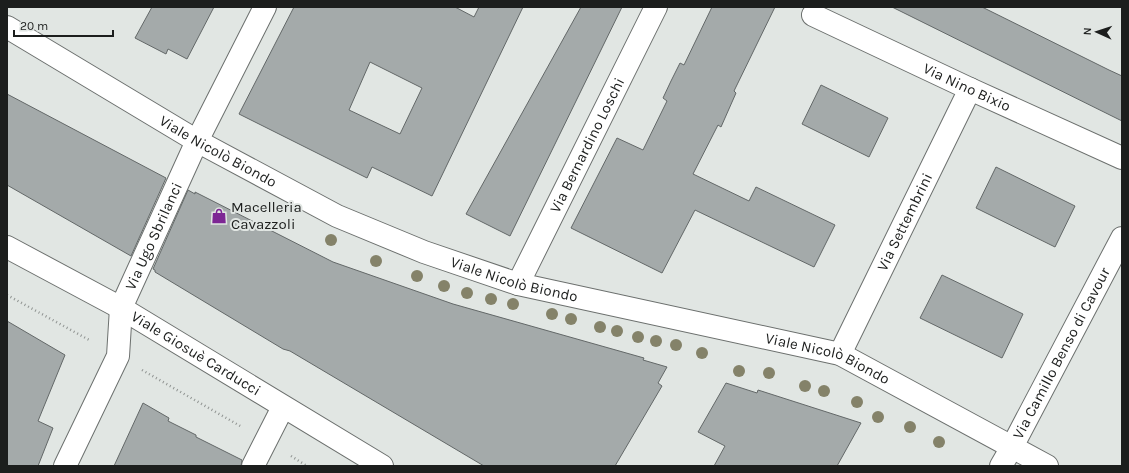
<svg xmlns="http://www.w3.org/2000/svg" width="1129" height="473" viewBox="0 0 1129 473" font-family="Karla,sans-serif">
	<rect width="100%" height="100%" fill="#e1e6e3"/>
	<!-- building -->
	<path fill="#a4aaaa" stroke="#636868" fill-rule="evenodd" d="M152 7H214L187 59 168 49 166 54 135 38Z
		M294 7H455L474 17 479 7H523L432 196 372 167 367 178 239 114ZM370 62 422 88 400 134 349 110Z
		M581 7H622L510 236 466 214Z
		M712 7H775L734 91 736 93 721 127 718 125 693 174 749 201 756 187 835 225 814 267 695 210 662 273 571 228 617 138 643 150 667 101 663 98 671 81 680 63 684 65Z
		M892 7H982L1109 70 1122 76V121Z
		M821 85 888 118 869 157 802 124Z
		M7 94 166 178 131 256 7 185Z
		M996 167 1075 206 1055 247 976 208Z
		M188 190 195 194V192L333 262 453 304 644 358 643 360 667 367 658 383 662 386 615 466H484L290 351 283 349 155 272V270L153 269Z
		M942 275 1023 314 1002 358 920 318Z
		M7 321 65 355 38 421 53 428 38 466H7Z
		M726 383 757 393 758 390 861 423 837 466H714L725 446 698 432Z
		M143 403 169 418 168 421 196 435V437L242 460 241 466H114Z"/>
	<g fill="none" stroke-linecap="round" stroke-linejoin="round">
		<defs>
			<g id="minor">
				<path id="s1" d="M813 15 970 89 1122 158"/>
				<path id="s2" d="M518 284 656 7"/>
				<path id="s3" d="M840 354 970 89"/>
				<path id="s4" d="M1012 447 1122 238"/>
				<path id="s5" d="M65 466 118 356 121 308 197 141 265 7"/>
				<path d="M253 466 283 407"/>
			</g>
			<g id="major">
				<path id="s6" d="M7 27 197 141 337 216 424 252 518 284 840 354 1047 466"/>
				<path id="s7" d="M7 247 121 308 382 466"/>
				<path d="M1001 466 1012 447"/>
			</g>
		</defs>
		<!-- minor casing -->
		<use href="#minor" stroke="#6c706e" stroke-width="24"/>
		<!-- major casing -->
		<use href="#major" stroke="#6c706e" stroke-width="24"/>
		<!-- path -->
		<path stroke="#909492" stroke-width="2.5" stroke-dasharray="1 3" stroke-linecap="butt" d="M7 295 91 341
			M142 370 242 427
			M291 456 307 466"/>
		<!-- minor -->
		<use href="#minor" stroke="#fff" stroke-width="22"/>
		<!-- major -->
		<use href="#major" stroke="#fff" stroke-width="22"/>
	</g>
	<!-- trees -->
	<g fill="#848269">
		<circle cx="331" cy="240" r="6"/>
		<circle cx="376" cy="261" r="6"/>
		<circle cx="417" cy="276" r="6"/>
		<circle cx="444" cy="286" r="6"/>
		<circle cx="467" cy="293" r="6"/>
		<circle cx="491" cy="299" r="6"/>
		<circle cx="513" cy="304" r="6"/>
		<circle cx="552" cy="314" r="6"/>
		<circle cx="571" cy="319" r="6"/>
		<circle cx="600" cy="327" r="6"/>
		<circle cx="617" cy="331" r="6"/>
		<circle cx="638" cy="337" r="6"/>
		<circle cx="656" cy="341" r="6"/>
		<circle cx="676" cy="345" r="6"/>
		<circle cx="702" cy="353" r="6"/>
		<circle cx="739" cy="371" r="6"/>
		<circle cx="769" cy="373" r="6"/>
		<circle cx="805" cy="386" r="6"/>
		<circle cx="824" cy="391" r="6"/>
		<circle cx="857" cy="402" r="6"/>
		<circle cx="878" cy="417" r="6"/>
		<circle cx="910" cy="427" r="6"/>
		<circle cx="939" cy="442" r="6"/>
	</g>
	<!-- icons -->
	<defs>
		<symbol id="shop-bare" viewBox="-9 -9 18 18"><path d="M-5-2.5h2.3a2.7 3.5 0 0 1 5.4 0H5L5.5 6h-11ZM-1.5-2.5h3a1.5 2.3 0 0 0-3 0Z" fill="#7d2694" stroke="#e1e6e3" stroke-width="2.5" paint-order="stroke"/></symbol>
	</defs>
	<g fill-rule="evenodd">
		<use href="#shop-bare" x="208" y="205" width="22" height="22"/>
	</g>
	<g text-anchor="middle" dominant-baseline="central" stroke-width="4" stroke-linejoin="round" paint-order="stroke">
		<!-- street labels -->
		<g font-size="15" fill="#1c1e1d" stroke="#e1e6e3">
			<text stroke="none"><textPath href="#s1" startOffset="170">Via Nino Bixio</textPath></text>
			<text stroke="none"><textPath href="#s2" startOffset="155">Via Bernardino Loschi</textPath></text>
			<text stroke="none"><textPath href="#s6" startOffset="245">Viale Nicolò Biondo</textPath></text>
			<text stroke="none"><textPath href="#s3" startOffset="147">Via Settembrini</textPath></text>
			<text stroke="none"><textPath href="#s5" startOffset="249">Via Ugo Sbrilanci</textPath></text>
			<text stroke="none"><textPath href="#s6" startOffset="569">Viale Nicolò Biondo</textPath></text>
			<text stroke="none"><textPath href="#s4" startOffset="106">Via Camillo Benso di Cavour</textPath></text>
			<text stroke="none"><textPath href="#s7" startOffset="217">Viale Giosuè Carducci</textPath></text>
			<text stroke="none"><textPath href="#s6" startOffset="893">Viale Nicolò Biondo</textPath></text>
		</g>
		<!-- poi labels -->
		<g font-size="15" fill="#1c1e1d" stroke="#e1e6e3" text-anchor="start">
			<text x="231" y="207">Macelleria<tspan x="231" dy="17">Cavazzoli</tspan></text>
		</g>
	</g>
	<!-- border -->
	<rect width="1129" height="473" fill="none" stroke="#1c1e1d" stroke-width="16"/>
	<!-- north arrow -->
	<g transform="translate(1097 32) rotate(273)" stroke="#e1e6e3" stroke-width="3" paint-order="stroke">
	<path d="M0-3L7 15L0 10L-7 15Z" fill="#1c1e1d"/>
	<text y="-6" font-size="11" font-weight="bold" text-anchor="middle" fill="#1c1e1d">N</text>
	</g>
	<!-- scale -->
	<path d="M14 30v6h99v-6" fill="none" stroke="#1c1e1d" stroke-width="2"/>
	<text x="20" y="30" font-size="12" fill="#1c1e1d" stroke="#e1e6e3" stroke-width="3" paint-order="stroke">20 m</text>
</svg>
